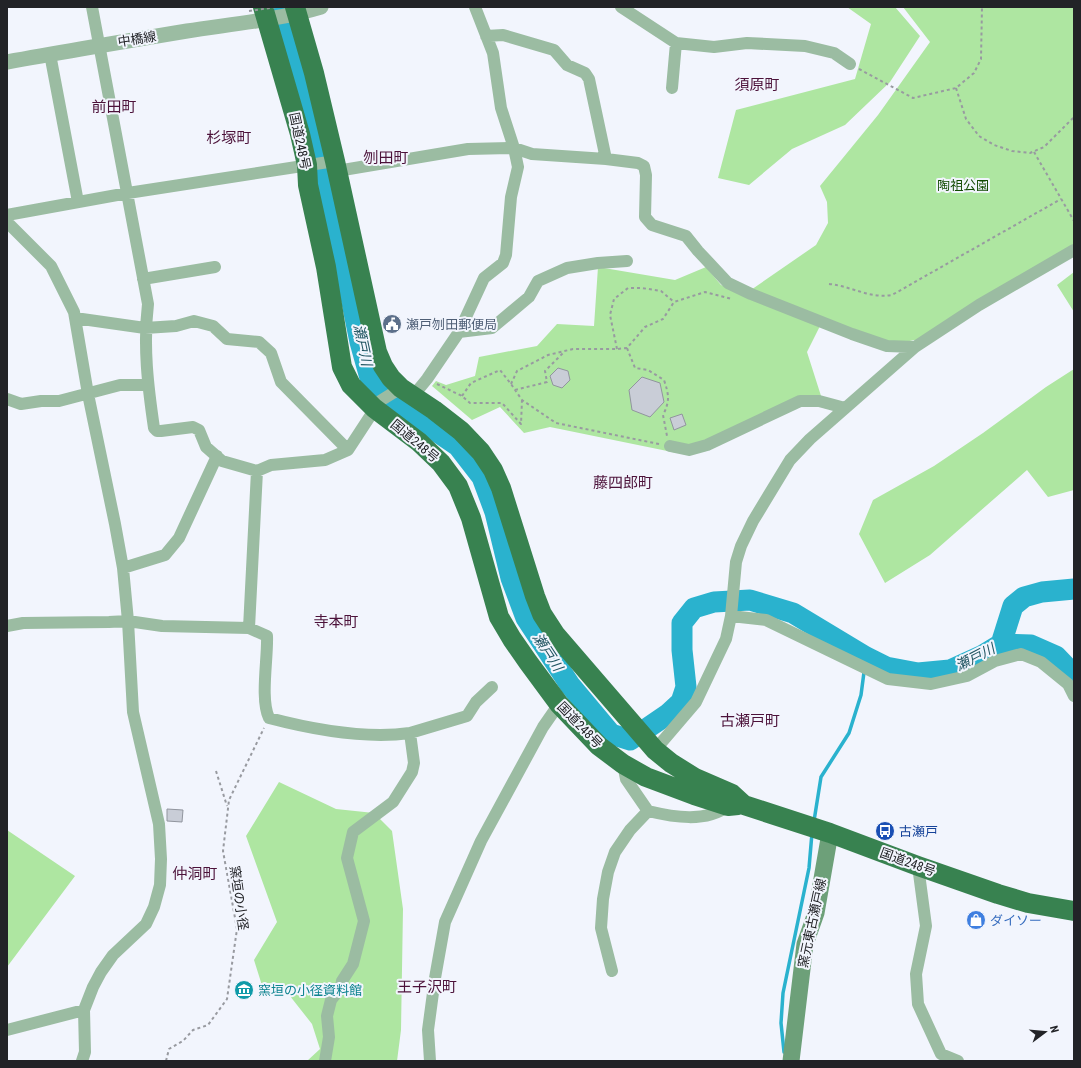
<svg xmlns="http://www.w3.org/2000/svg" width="1081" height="1068" viewBox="0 0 1081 1068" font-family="'Roboto Condensed','Noto Sans JP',sans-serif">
	<rect width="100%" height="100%" fill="#f2f5fd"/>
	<!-- green -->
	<path fill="#aee6a1" d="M847 7H895L920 36 890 82 845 125 792 149 749 185 718 178 736 110 855 79 871 24Z
		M903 7H1074V245L924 343 914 340 892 345 824 318 807 352 822 399 677 453 550 427 524 433 500 407 472 420 432 386 436 381 446 385 475 376 479 357 537 346 557 324 594 326 598 267 675 280 706 267 721 285 745 294 816 245 828 223 827 202 820 186 878 115 930 42Z
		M1074 272V312L1057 285Z
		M1074 369V490L1048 497 1027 470 930 555 885 583 859 534 873 500 934 466 983 433 1046 387Z
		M279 782 336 809 374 813 392 831 403 909 401 1030 397 1061H307L320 1049 312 1024 286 991 265 995 254 960 277 922 246 836Z
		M7 830 75 876 7 967Z"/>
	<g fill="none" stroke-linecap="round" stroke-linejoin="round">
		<!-- stream -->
		<path stroke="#2ab2ce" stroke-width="3.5" d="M814 821 821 777 849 733 861 695 866 657
			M784 1052 781 1023 783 993 809 868 812 833"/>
		<!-- river -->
		<path stroke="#2ab2ce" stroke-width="21" d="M277 7 291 42 327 180 360 342 370 378 414 416 458 446 482 477 495 512 511 578 526 618 570 685 611 734 630 740 668 714 681 702 686 687 682 650V623L694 608 714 602 750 600 793 613 866 657 886 667 918 673 950 670 983 655 1001 644 1013 606 1024 597 1042 592 1074 589
			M1001 644 1031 645 1056 656 1074 675"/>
	</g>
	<!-- building -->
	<path fill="#c9cdd7" stroke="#91959e" d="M558 368 568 371 570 380 562 388 553 385 550 376Z
		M642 377 660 383 664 402 650 417 632 410 629 390Z
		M682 414 686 425 674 430 670 418Z
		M167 809 183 810 182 822 167 821Z"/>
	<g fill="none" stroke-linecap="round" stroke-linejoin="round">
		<!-- path -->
		<path stroke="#989aa0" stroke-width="2" stroke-dasharray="3 3" stroke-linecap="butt" d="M859 69 913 98 956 88 974 73 981 59 982 7
			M956 88 966 119 979 136 994 145 1012 151 1030 153 1044 147 1074 117
			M1034 152 1074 221
			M829 284C851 286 870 299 892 295L1061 199
			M627 348 635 368 648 370 664 380C669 395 670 401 663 415L667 436
			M617 349 610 315 614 299 628 288H642L661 291 674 302
			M437 384 462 396 470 403H502L521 424 522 400
			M511 384 517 371 548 355 573 349H617L627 348 645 327 663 319 674 302 705 292 732 299
			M515 390 547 382 545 371 564 352
			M462 396 471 383 500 370 511 384 522 400 556 423 659 444
			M216 771 227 806
			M166 1061 169 1049 183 1041 193 1030 208 1025 227 999 237 929 223 851 229 800 264 728"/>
		<!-- minor -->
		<path stroke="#9bbca2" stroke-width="12" d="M92 7 148 304C143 346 148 387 154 428L157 431H161L193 427 199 430 206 447 222 461 257 471 271 465 325 460 348 450 380 401 401 388
			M621 7 676 43 714 47 747 43 805 46 834 53 850 64
			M486 36 503 35 554 50 567 65 585 73 589 79 606 159
			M50 54 78 202
			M672 88 676 43
			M337 171 468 149 514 148 532 154 606 159 638 163 644 166 646 175 645 217 652 225 686 236 698 251 728 283 751 294 852 334 887 346 915 347
			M7 215 128 193 335 161
			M7 222 51 266 74 312 88 394 115 524 123 568 128 621 133 712 159 824 161 859 160 885 154 907 146 924 113 955 101 972 93 987 84 1010 85 1052 82 1061
			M143 279 215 267
			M75 318 145 328 176 326 194 321 213 326 227 339 259 342 271 353 281 382 348 450
			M459 332 492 328 529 297 538 281 567 268 598 263 627 261
			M413 396 427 379 459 332 484 278 503 263 506 255 511 197 518 167 514 148 501 108 493 53 475 7
			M7 399 21 404 41 401H59L120 385H148
			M670 446 689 450 707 445 800 401H819L845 408
			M123 568 165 555 179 538 217 456
			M731 616 766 620 888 679 931 684 967 676 995 661 1021 654 1041 662 1068 684 1074 696
			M7 626 23 623 109 622 128 621 162 626 249 628 267 636C268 658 260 699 269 718 311 729 367 739 410 733L414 763 412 772 393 802 353 832 347 858 364 921 353 964 342 981 341 987 331 1000 327 1016 329 1037 325 1061
			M249 628 257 471
			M410 733 467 716 476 702 492 687
			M655 750 696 702 726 639 731 616 736 562 741 546 753 521 790 460 810 439 915 347 979 305 1074 250
			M623 764 626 779 648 811C673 817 706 823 728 806
			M918 866 926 926 916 974 918 1004 941 1054 958 1061
			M612 971 601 928 603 899 608 872 615 852 630 830 648 811
			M7 1030 84 1010
			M430 1061 428 1030 435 978 445 922 481 841 543 727 559 704"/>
		<!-- tertiary -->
		<path stroke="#9bbca2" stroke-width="15" d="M7 62C67 51 127 41 187 31 232 24 278 20 321 7"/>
		<!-- secondary -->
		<path stroke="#6da079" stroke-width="17" d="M791 1061 805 944 816 913 830 833"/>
		<!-- trunk -->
		<path stroke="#388250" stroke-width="20" d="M263 7 300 134 307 165 308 185 326 267 342 367 351 385 374 408 419 442 441 463 458 486 471 518 499 617 512 639 528 662 559 704 599 746 623 764 646 777 694 795 728 806 738 805
			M295 7 314 73 335 161 377 352 383 366 391 378 401 388 434 410 461 431 481 452 493 470 501 488 535 596 542 614 555 634 655 750 671 763 695 778 732 794 744 805 830 833 918 866 998 894 1028 903 1074 911"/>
		<!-- path-bridge -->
		<path stroke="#989aa0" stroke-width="2" stroke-dasharray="3 3" stroke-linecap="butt" d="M249 11 277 7"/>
	</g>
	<!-- icons -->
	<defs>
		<symbol id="civic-disc" viewBox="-11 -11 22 22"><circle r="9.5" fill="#5c6f8a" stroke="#f2f5fd"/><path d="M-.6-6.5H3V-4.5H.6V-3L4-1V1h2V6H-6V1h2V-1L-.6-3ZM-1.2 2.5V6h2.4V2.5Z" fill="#fff"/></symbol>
		<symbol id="bus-disc" viewBox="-11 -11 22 22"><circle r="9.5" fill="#1a4fb4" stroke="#f2f5fd"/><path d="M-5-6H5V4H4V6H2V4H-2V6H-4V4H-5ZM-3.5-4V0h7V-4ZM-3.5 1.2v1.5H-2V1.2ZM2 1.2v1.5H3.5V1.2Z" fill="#fff"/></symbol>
		<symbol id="shop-disc" viewBox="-11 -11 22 22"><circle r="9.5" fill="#3f7fe0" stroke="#f2f5fd"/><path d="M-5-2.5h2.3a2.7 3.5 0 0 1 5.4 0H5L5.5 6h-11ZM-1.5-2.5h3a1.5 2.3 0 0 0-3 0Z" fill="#fff"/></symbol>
		<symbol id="museum-disc" viewBox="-11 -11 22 22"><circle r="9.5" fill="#0f9aa8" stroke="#f2f5fd"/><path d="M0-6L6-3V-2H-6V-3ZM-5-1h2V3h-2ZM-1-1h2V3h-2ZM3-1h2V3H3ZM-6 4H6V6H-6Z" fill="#fff"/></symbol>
	</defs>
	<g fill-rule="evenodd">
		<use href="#civic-disc" x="381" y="313" width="22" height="22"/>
		<use href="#bus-disc" x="874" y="820" width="22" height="22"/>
		<use href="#shop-disc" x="965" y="909" width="22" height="22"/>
		<use href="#museum-disc" x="233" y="979" width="22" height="22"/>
	</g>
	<g text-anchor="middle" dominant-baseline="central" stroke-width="4" stroke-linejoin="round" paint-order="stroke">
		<!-- street labels -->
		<g font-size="13" fill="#222327" stroke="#f2f5fd">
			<text transform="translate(137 39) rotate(-9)">中橋線</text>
			<text transform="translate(300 141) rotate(78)">国道248号</text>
			<text transform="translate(415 441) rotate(40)">国道248号</text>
			<text transform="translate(580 725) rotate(46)">国道248号</text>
			<text transform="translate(908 862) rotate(20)">国道248号</text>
			<text transform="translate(239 898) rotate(82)">窯垣の小径</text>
			<text transform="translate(812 923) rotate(-78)">窯元東古瀬戸線</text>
		</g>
		<!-- park labels -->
		<g font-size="13" fill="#104900" stroke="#f2f5fd">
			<text x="963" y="185">陶祖公園</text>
		</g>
		<!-- service labels -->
		<g font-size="13" fill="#4e5e75" stroke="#f2f5fd" text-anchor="start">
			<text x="406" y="324">瀬戸刎田郵便局</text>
		</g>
		<!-- transit labels -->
		<g font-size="13" fill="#164399" stroke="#f2f5fd" text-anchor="start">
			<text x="899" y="831">古瀬戸</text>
		</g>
		<!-- shop labels -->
		<g font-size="13" fill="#366cbe" stroke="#f2f5fd" text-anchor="start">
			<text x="990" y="920">ダイソー</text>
		</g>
		<!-- culture labels -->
		<g font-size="13" fill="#0d838f" stroke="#f2f5fd" text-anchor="start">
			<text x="258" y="990">窯垣の小径資料館</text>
		</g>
		<!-- water labels -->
		<g font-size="14" font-style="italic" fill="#205461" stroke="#f2f5fd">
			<text transform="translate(363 345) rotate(78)">瀬戸川</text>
			<text transform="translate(548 652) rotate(57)">瀬戸川</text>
			<text transform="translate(975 657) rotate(-27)">瀬戸川</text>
		</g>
		<!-- quarter labels -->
		<g font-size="15" fill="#4c123a" stroke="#f2f5fd">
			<text x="757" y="85">須原町</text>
			<text x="114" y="107">前田町</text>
			<text x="229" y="138">杉塚町</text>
			<text x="386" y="158">刎田町</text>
			<text x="623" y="483">藤四郎町</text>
			<text x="336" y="622">寺本町</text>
			<text x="750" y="721">古瀬戸町</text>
			<text x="195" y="874">仲洞町</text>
			<text x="427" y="987">王子沢町</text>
		</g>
	</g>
	<!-- border -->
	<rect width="1081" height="1068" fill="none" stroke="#222327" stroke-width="16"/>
	<!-- north arrow -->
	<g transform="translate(1045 1032) rotate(74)" stroke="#f2f5fd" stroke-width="3" paint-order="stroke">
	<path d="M0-3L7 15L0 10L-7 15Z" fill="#222327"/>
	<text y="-6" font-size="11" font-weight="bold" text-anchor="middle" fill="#222327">N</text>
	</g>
</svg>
